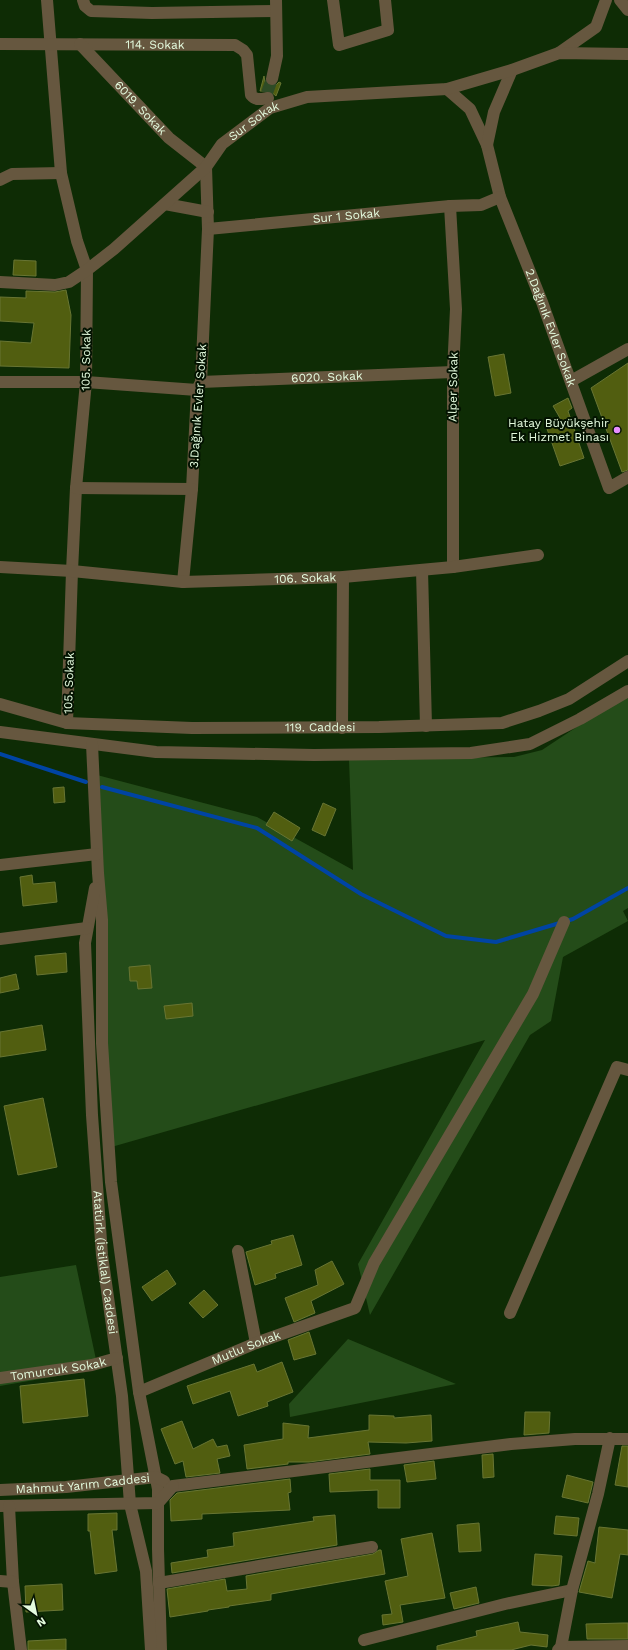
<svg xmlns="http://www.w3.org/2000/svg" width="628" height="1650" viewBox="0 0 628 1650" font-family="'Work Sans',sans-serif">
	<rect width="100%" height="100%" fill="#0e2c05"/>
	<!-- green -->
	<path fill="#244c19" d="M628 693V908L623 911 628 921 563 957 551 1021 530 1035 370 1315 358 1264 485 1040 108 1148 97 775 257 817 353 870 349 759 514 757 542 750Z
		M76 1265 98 1369 0 1386V1277Z
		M348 1339 456 1384 290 1417 289 1404Z"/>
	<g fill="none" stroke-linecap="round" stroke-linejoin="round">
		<!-- stream -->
		<path stroke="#0044a3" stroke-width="4" d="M0 754 86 782
			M102 787 257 828 361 894 446 936 496 942 573 919 628 888"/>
	</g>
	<!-- building -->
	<path fill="#515e10" stroke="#687533" d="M264 76 265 82 270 86H275L279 82 281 83 276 96 270 91H260Z
		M14 260 36 261V276L13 275Z
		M66 290 71 315 69 368 0 366V341L31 343 34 323 0 321V297L26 298V291L55 292Z
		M504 354 511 393 495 396 488 357Z
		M628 363V470L622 472 591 388Z
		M568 398 572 408 568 411 584 458 560 466 545 423 560 418 553 406Z
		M64 787 65 802 54 803 53 788Z
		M323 803 336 809 325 836 312 830Z
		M274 812 300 828 292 841 266 825Z
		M32 875 33 884 55 882 57 902 23 906 20 877Z
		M66 953 67 972 37 975 35 956Z
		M150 965 152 988 138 989 137 981H130L129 967Z
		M16 974 19 989 0 993V978Z
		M192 1003 193 1016 166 1019 164 1006Z
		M42 1025 46 1050 0 1057V1032Z
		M43 1098 57 1167 18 1175 4 1106Z
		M293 1235 302 1265 275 1274 276 1278 255 1285 246 1252 272 1244 271 1241Z
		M332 1261 344 1284 311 1301 315 1313 294 1322 285 1298 318 1285 315 1270Z
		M167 1270 176 1284 152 1301 142 1287Z
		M204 1290 218 1305 203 1318 189 1303Z
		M309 1332 316 1354 294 1360 288 1340Z
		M282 1362 293 1392 267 1402 268 1406 238 1416 230 1391 193 1404 187 1386 254 1364 257 1372Z
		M84 1379 88 1416 23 1423 20 1386Z
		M525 1412H550L549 1433 524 1435Z
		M369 1415 394 1416V1418L431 1415 432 1441 406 1443 368 1442 370 1454 309 1462H288V1464L247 1469 244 1445 283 1439V1423L309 1426 308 1438 369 1430Z
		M182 1421 193 1449 213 1439 217 1447 227 1445 230 1456 217 1459 220 1473 186 1477 183 1461 175 1464 161 1429Z
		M622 1446H628V1487L615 1485Z
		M493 1454 494 1477 483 1478 482 1455Z
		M434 1461 436 1479 407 1482 404 1465Z
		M370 1469V1480H400V1508H378V1490L330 1492 329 1474Z
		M567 1475 593 1482 588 1503 562 1497Z
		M290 1479 291 1492 288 1493 290 1510 202 1514V1519L171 1521 170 1500 177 1493Z
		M117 1513V1530H112L117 1571 95 1574 90 1531H88V1514Z
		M335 1515 337 1545 172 1573 171 1563 208 1557 207 1550 234 1546 233 1533 314 1521 313 1517Z
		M556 1516 579 1518 577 1536 554 1534Z
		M479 1523 481 1551 459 1552 457 1525Z
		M599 1527 628 1530V1555L620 1554 612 1598 579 1592 588 1561 595 1563Z
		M432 1533 445 1598 400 1605 403 1622 383 1625 382 1615 392 1614 385 1581 408 1576 401 1539Z
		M379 1550H381L385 1574 271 1594V1600L229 1606V1607L208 1610V1611L170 1617 167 1589 225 1579 227 1591 247 1589 246 1576 373 1554Z
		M535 1554 562 1556 559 1585 552 1586 532 1585Z
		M62 1584 63 1610 26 1612 25 1586Z
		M476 1587 479 1603 454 1609 450 1593Z
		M518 1622 520 1632 548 1635 547 1647 531 1645 511 1650H437V1646L477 1636 476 1631Z
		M623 1623H628V1639H587L586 1624Z
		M66 1639V1650H28V1641Z"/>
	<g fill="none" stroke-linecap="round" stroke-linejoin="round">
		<!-- minor-tunnel -->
		<path stroke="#2e4b26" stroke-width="12" stroke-dasharray="12 6" stroke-linecap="butt" d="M267 93 272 79"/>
		<!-- minor -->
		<g stroke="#66573f" stroke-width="12">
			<path d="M47 0 61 173 77 241 87 270 86 382 76 488 72 571 67 723"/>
			<path d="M83 0 85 6 91 11 152 13 276 11"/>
			<path d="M333 0 339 45 388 30 385 0"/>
			<path d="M620 0 628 10"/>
			<path id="s1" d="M0 44 235 45 243 50 247 55 251 95C256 101 261 99 268 98"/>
			<path id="s2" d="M80 44 169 138 206 167 208 229 201 382 197 390 192 489 183 582"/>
			<path d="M559 53 596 27 606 0"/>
			<path d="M272 79 277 56 276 0"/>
			<path id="s3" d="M447 89 470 109 487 145 500 197 542 302 609 488 628 477"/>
			<path d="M487 145 494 112 512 70"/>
			<path d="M0 180 12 174 61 173"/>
			<path d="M165 204 208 212"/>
			<path d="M450 206 456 309 453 372V567"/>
			<path id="s4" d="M208 229 450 206 481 205 500 197"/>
			<path id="s5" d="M0 282 55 285 69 282 87 270 114 249 206 167 222 144 270 108 307 97 447 89 512 70 559 53 628 54"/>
			<path d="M571 381 628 349"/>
			<path d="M0 382H86L197 390"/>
			<path id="s6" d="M201 382 453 372"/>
			<path d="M76 488 192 489"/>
			<path id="s7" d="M0 567 72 571 183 582 343 577 453 567 538 555"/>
			<path d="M422 570 426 726"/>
			<path id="s8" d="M0 704 67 723 192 728 379 727 502 723 539 711 569 699 628 661"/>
			<path d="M342 728 343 577"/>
			<path d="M0 732 156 752 314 755 471 753 530 744 580 719 628 691"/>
			<path d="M92 744 98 873 102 920V1043L111 1182 139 1392 158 1489V1549L161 1650"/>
			<path d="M0 865 97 854"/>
			<path id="s9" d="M95 888 85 943 92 1115 102 1255 122 1396 130 1504 146 1571 151 1650"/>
			<path d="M0 939 87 928"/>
			<path d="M238 1251 256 1343"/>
			<path d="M510 1313 617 1067 628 1070"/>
			<path id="s10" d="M0 1378 92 1365 117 1358"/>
			<path id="s11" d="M139 1392 256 1343 355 1308 374 1263 533 994 564 922"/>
			<path d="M173 1486 511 1444 575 1439H628"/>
			<path id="s12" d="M0 1490 66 1487 156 1477 164 1481"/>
			<path d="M0 1506 158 1503 173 1486"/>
			<path d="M9 1506 13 1582 21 1650"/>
			<path d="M0 1581 13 1582"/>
			<path d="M159 1583 372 1547"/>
			<path d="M364 1640 505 1604 572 1590"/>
			<path d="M561 1647 628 1646"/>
			<path d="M558 1650 561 1647 572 1590 598 1494 610 1438"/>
		</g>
	</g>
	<!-- markers -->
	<circle fill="#e88eff" stroke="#031201" stroke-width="1.5" cx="617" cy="430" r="4"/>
	<g text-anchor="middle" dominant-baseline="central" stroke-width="4" stroke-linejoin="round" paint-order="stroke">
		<!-- street labels -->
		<g font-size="12" fill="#e4fbde" stroke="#031201">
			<text stroke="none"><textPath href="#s1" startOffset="155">114. Sokak</textPath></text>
			<text stroke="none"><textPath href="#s2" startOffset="88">6019. Sokak</textPath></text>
			<text stroke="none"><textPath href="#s5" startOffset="316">Sur Sokak</textPath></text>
			<text stroke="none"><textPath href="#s4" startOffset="139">Sur 1 Sokak</textPath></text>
			<text stroke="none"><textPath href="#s3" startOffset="264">2.Dağınık Evler Sokak</textPath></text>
			<text transform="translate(86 360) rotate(-89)">105. Sokak</text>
			<text stroke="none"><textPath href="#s6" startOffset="126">6020. Sokak</textPath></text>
			<text transform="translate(453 387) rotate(-89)">Alper Sokak</text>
			<text transform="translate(198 406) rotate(-86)">3.Dağınık Evler Sokak</text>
			<text stroke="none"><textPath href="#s7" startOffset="306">106. Sokak</textPath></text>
			<text transform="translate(69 683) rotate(-88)">105. Sokak</text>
			<text stroke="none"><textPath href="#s8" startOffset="323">119. Caddesi</textPath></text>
			<text stroke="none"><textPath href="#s9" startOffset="376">Atatürk (İstiklal) Caddesi</textPath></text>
			<text stroke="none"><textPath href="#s11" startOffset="116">Mutlu Sokak</textPath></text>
			<text stroke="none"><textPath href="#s10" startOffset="59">Tomurcuk Sokak</textPath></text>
			<text stroke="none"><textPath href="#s12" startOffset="83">Mahmut Yarım Caddesi</textPath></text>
		</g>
		<!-- poi labels -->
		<g font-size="12" fill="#e4fbde" stroke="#031201" text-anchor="end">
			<text x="609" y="423">Hatay Büyükşehir<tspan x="609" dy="14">Ek Hizmet Binası</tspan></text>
		</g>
	</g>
	<!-- north arrow -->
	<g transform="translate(36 1614) rotate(147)" stroke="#031201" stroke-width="3" paint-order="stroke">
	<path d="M0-3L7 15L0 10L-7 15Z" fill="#e4fbde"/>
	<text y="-6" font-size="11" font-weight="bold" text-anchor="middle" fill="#e4fbde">N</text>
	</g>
</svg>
